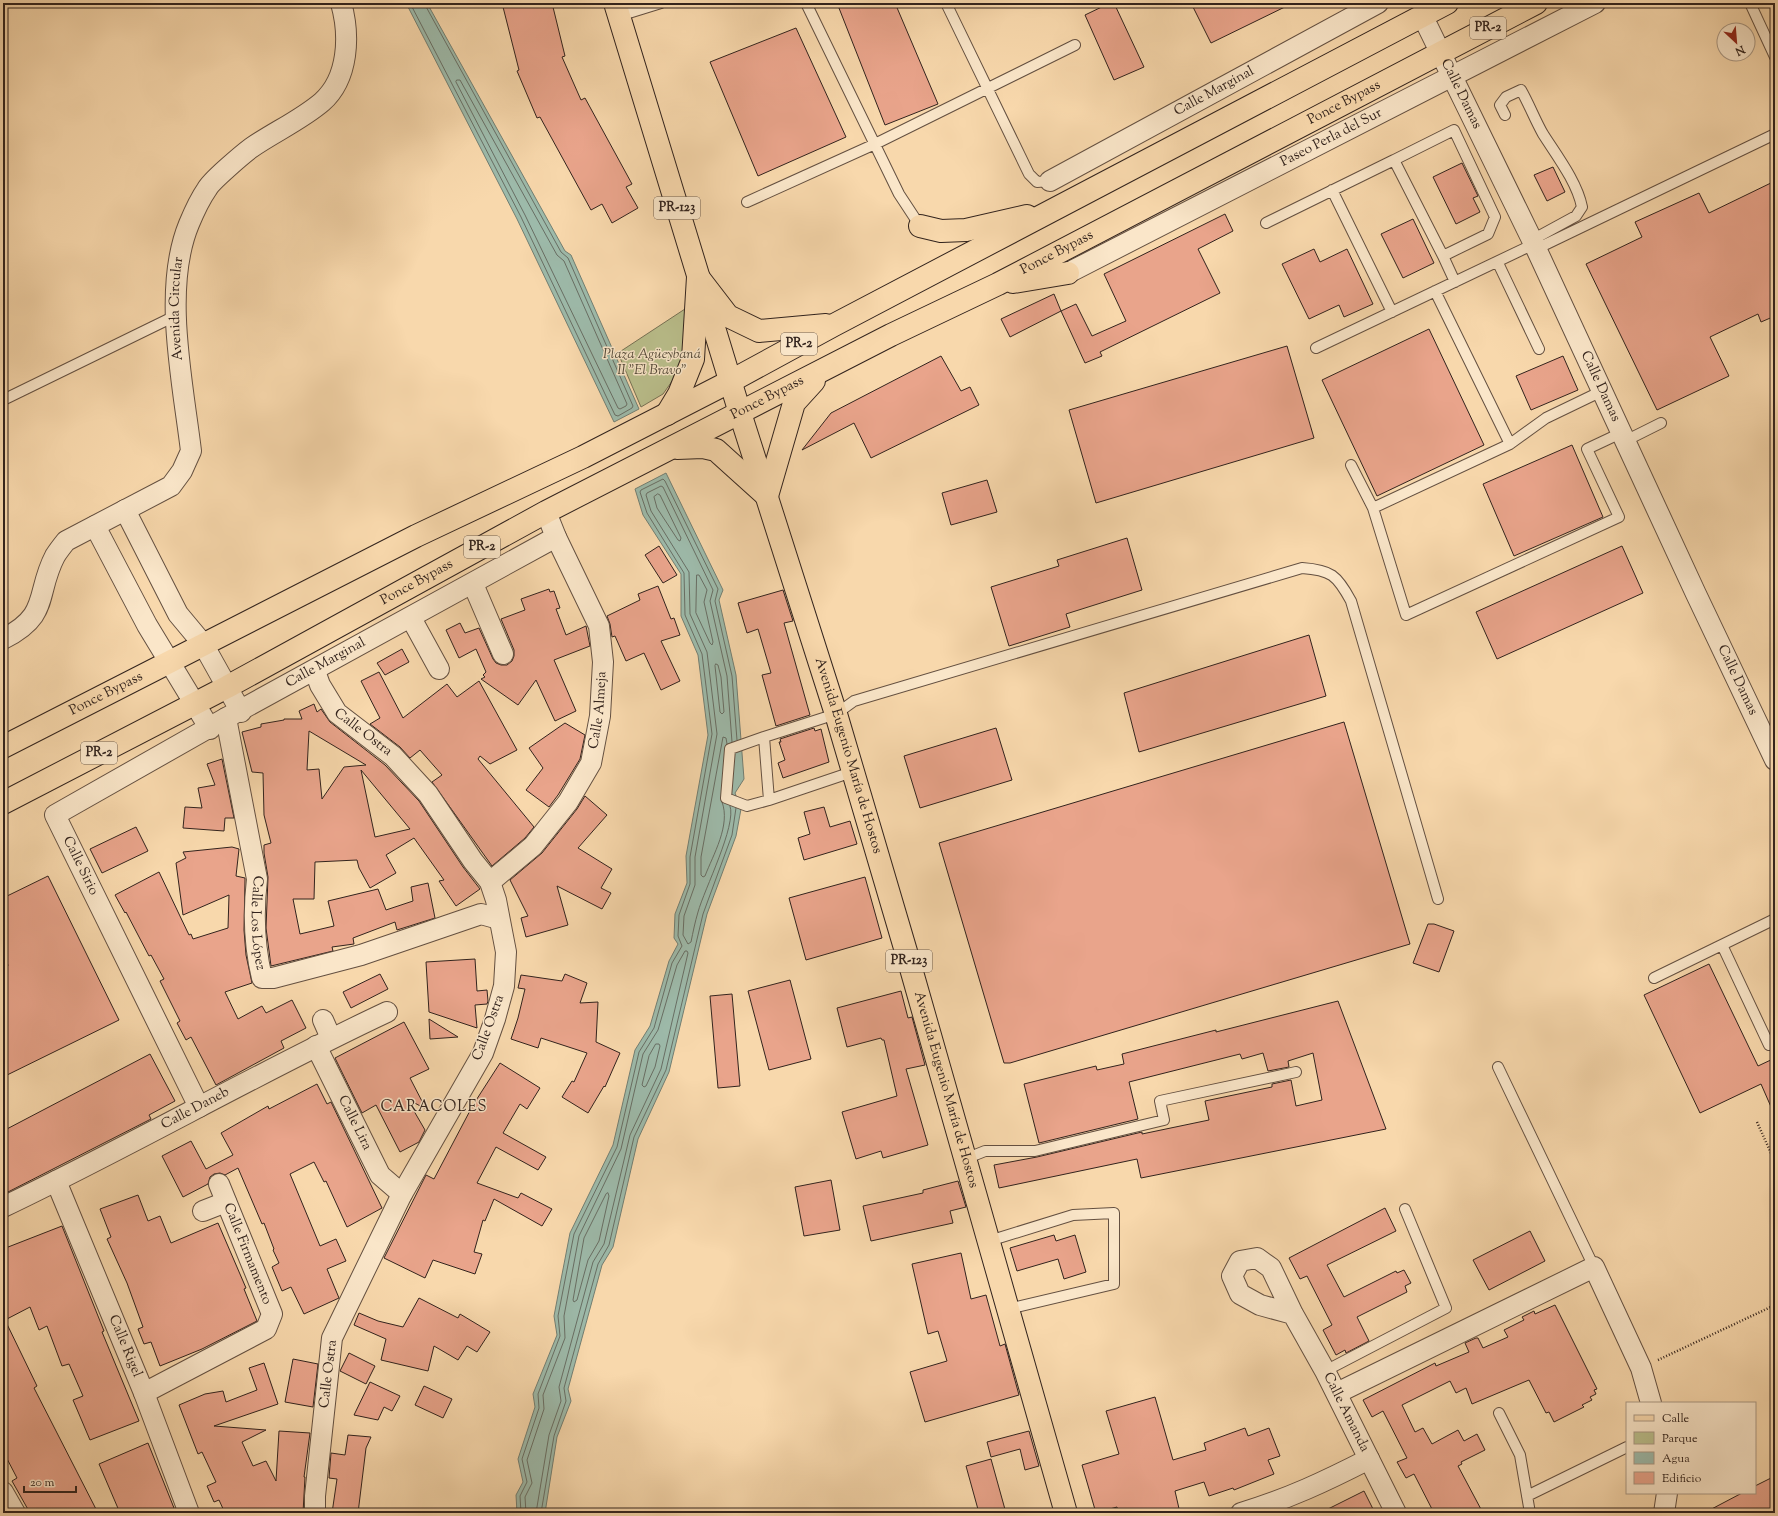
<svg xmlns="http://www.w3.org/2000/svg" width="1778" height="1516" viewBox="0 0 1778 1516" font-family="'Sorts Mill Goudy',serif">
	<rect width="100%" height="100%" fill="#f8d8ac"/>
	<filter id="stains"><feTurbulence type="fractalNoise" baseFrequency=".005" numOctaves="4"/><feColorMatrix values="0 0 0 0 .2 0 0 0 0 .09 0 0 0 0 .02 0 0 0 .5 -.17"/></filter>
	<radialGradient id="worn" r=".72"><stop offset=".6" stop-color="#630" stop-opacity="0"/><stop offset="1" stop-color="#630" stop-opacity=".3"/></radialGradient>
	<!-- green -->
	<path fill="#babf8c" stroke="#767154" d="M688 307 685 350 675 377 663 394 641 407 618 353Z"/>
	<!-- water -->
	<path fill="#9dbaaa" stroke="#727e72" d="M406 3H427L565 251 571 255 639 409 614 422 517 219Z
		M666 473 723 590 719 600 736 675 744 779 735 793 741 809 736 836 707 914 669 1072 638 1139 613 1247 602 1265 568 1389 571 1401 557 1437 545 1513H517L516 1495 523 1482 518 1459 535 1407 533 1394 557 1335 554 1316 570 1233 613 1145 635 1050 650 1026 669 961 678 944 674 938 675 914 687 883 686 856 708 735 698 655 681 616V574L643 515 635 489Z"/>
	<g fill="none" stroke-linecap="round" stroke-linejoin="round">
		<!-- shore -->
		<path stroke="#686e64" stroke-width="1" d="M410 3 521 217 615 415 618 416 632 408 633 406 568 258 561 252 424 3
			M457 80H460L557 255 564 261 627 404 626 406 620 409 618 408 525 215 456 82Z
			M658 494 660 495 681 538 680 541 678 540 657 508 654 497Z
			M697 575H699L707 590 704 602 713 642 712 645 710 643 696 613Z
			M716 664 718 665 721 677 724 712 722 714 720 712 715 666Z
			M722 802C731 825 713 855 705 876L703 877 701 875V857L723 737 726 738 727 744
			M730 806C737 825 704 890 698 912 695 922 693 932 691 942L688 944 683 935 684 916 695 885V857L717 734 707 652 690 614 689 572 651 511 646 495 647 493 661 486 663 487 713 590 710 601 727 676 732 742
			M656 1044H659L660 1046 655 1067 646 1086 644 1087 642 1085 649 1056Z
			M608 1193 609 1196 599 1241 588 1260 577 1300 574 1302 573 1300 584 1238 606 1194Z
			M521 1513 520 1496 527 1482 522 1459 539 1408 538 1394 560 1336 558 1316 574 1234 617 1147 639 1052 654 1028 672 963 682 946 678 936 679 915 690 884V857L712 734 702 654 685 615 684 573 647 513 640 492 641 490 663 479 665 481 718 589 715 601 732 676 737 740
			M526 1513 525 1497 532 1483 527 1460 544 1409 543 1395 565 1338 564 1316 579 1236 621 1149 643 1054 658 1030 677 965 685 951H687L688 953 661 1069 630 1135 604 1244 593 1262 559 1387 561 1401 549 1435 536 1513
			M541 1513 554 1436 566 1401 564 1388 598 1264 609 1245 634 1137 666 1070 703 914 732 835 736 808"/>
	</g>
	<!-- building -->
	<path fill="#e9a48b" stroke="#32231d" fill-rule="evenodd" d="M502 3H552L565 56 562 57 581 100 585 98 632 184 626 187 638 208 612 223 602 204 591 210 540 117 537 118 517 71 519 70Z
		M837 3H895L938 104 885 125Z
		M1110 3H1114L1144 67 1114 80 1085 15Z
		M1191 3H1293L1211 43Z
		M796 28 846 137 758 176 710 62Z
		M1462 163 1478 196 1473 198 1480 212 1456 224 1433 177Z
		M1553 167 1565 192 1547 201 1534 175Z
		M1775 181V316L1761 322 1758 314 1710 337 1729 376 1657 410 1586 264 1642 237 1635 222 1699 193 1709 213Z
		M1225 214 1233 231 1198 249 1220 293 1100 352 1102 356 1085 363 1061 311 1076 304 1092 336 1126 321 1104 274Z
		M1413 219 1434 263 1403 278 1381 234Z
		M1314 249 1320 262 1347 249 1373 304 1344 317 1339 305 1309 319 1282 264Z
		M1054 294 1061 311 1010 337 1001 319Z
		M1429 329 1484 445 1377 496 1322 380Z
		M1287 346 1314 438 1096 503 1069 410Z
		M941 356 961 391 970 387 979 405 871 458 854 423 802 450 831 413Z
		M1563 356 1578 390 1531 410 1516 376Z
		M1572 445 1603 517 1514 556 1483 484Z
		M987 480 997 512 951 525 942 493Z
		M1127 538 1142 590 1066 614 1070 627 1009 646 991 587 1059 566 1057 560Z
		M659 546 677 575 663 583 645 555Z
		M1622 546 1643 593 1497 659 1476 612Z
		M658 586 671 619 674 618 680 635 661 641 680 681 661 690 644 653 626 661 615 636 612 637 610 624 607 616 640 600 638 594Z
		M549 589 550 592 554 591 560 608 556 609 566 635 586 626 590 646 554 660 576 711 555 721 536 680 518 705 481 679 485 677 483 675 486 672 476 649 459 658 446 630 460 623 465 633 479 628 493 659 496 663 501 665H507L512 661 514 656V650L501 619 525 610 521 599Z
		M783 590 793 621 784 623 810 715 776 726 762 675 771 673 758 629 747 633 738 603Z
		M1309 635 1326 696 1139 752 1124 693Z
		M402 649 409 662 385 675 377 663Z
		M379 672 403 718 447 684 457 697 479 681 517 750 490 764 480 756 478 759 534 827 525 838 492 866 432 782 442 775 420 750 410 758 400 747 370 724 380 718 361 681Z
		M314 704 317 712 321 709 330 722 385 765 419 801 463 867 480 889 456 906 439 881 444 880 414 838 386 855 396 873 370 888 359 868 357 860 315 862 314 899H293L300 934 334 926 328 901 378 889 386 910 413 901 411 887 428 883 435 918 397 930 395 922 353 938 354 944 332 947 333 951 271 966 266 928 268 877 264 853V845L271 843 264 815 263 773 252 772 242 732 261 727V724L284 720V719H302L299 711ZM309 731 366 765 344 767 322 799 319 769 307 770ZM361 770 410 829 375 837Z
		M1344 722 1410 944 1010 1063H1004L939 843Z
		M565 723 585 735 580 759 558 795 549 807 526 790 543 768 529 748Z
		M814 728 815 731 821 729 829 762 783 778 778 763 785 760 779 742H781L780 739Z
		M996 728 1012 780 920 808 904 756Z
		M222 759 234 818H225L224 831 183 828 185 807 202 808 198 788 215 785 207 764Z
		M585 796 607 815 578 848 612 869 601 888 611 893 602 909 557 886 568 925 526 937 521 918 528 916 510 880 542 853 577 809Z
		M824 807 830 827 850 821 857 844 804 860 798 838 810 834 804 812Z
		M136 827 148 851 102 873 90 849Z
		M232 847 239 849 236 876 245 878V880L244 930 246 955 252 983 225 992 238 1019 262 1006 266 1013 292 1000 306 1028 281 1041 284 1048 216 1085 191 1037 186 1040 177 1023 180 1021 160 981 164 979 151 955 149 956 126 912 125 913 115 895 159 872 189 935 191 934 193 939 228 928 229 895 183 915 176 863 186 858 183 852Z
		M48 876 119 1020 3 1077V980L8 965 3 956V898Z
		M865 877 882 938 806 960 789 898Z
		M1428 924H1434L1454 931 1439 972 1413 963Z
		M475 959 477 991 487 990 488 1001 487 1004 475 1005 477 1028 429 1012 426 962Z
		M1709 964 1758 1066 1775 1058V1116L1761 1084 1700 1113 1644 995Z
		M380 974 388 989 351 1008 343 992Z
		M565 974 587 983 580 1003 598 1002 596 1042 620 1053 605 1087 604 1086 588 1113 562 1097 572 1081 574 1082 587 1053 541 1038 538 1048 511 1039 518 1018 525 989 518 988 521 975 562 981Z
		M790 980 811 1059 769 1070 748 991Z
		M901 991 908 1018 912 1017 925 1065 906 1069 928 1145 883 1158 881 1151 856 1159 842 1112 897 1096 884 1040H882L881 1038 847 1047 837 1008Z
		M732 994 740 1086 718 1088 710 996Z
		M1338 1001 1386 1129 1141 1178 1137 1159 999 1188 994 1165 1037 1157 1142 1132V1134L1209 1120 1205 1101 1272 1087V1084L1291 1080 1296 1106 1322 1100 1313 1053 1288 1061 1289 1067 1268 1071 1263 1053 1242 1059 1240 1054 1129 1082 1138 1119 1039 1143 1024 1084 1096 1066 1097 1070 1124 1064 1122 1054 1216 1030V1032Z
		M429 1019 458 1037 430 1039Z
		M404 1022 429 1069 410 1078 426 1109 407 1099 425 1130 419 1142 400 1152 376 1105 362 1113 335 1058Z
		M150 1054 175 1101 149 1115 151 1119 8 1192 3 1183V1131Z
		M500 1063 540 1088 527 1109 520 1104 503 1133 546 1157 538 1170 496 1147 477 1183 518 1198 521 1193 552 1209 542 1226 494 1199 485 1221 483 1220 474 1252 482 1254 475 1274 433 1260 425 1278 384 1258 426 1175 434 1179 473 1105Z
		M317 1084 327 1104 331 1102 382 1208 347 1227 326 1181 324 1182 314 1162 290 1174 320 1246 336 1239 346 1261 327 1269 339 1298 304 1314 291 1287 282 1291 272 1267 279 1263 273 1250 274 1249 264 1223 262 1224 238 1168 225 1175 220 1173 214 1174 210 1177 208 1184 183 1197 162 1156 191 1141 206 1169 233 1155 221 1133 268 1106 269 1109Z
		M831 1180 840 1230 804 1236 795 1187Z
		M958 1181 966 1207 950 1211 953 1223 871 1241 863 1206 923 1193V1190Z
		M138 1195 148 1221 160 1216 171 1243 218 1223 246 1288 244 1289 257 1321 202 1349 160 1366 151 1342 144 1344 138 1329 143 1327 127 1283 107 1239 111 1237 100 1209Z
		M1385 1208 1396 1231 1327 1265 1344 1297 1396 1271 1397 1273 1404 1270 1411 1283 1405 1286 1407 1292 1357 1317 1369 1341 1346 1353 1345 1350 1336 1355 1323 1330 1332 1325 1307 1276 1300 1279 1289 1258Z
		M62 1226 104 1331 102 1332 139 1421 90 1440 73 1400 83 1396 69 1364 62 1366 47 1326 39 1330 30 1307 5 1320 37 1386 34 1388 98 1513H30L12 1481 17 1478 3 1451V1249Z
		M1530 1231 1545 1261 1489 1290 1473 1260Z
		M1054 1235 1056 1241 1075 1235 1086 1272 1064 1279 1058 1259 1017 1271 1010 1248Z
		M961 1253 971 1299 986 1295 1000 1346 1005 1344 1019 1395 925 1422 910 1372 947 1361 938 1331 928 1334 912 1264Z
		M419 1298 458 1318 460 1314 490 1332 477 1352 467 1346 458 1360 434 1346 428 1371 381 1360 386 1339 354 1325 359 1313 378 1321 403 1327Z
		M1555 1305 1597 1389 1594 1390 1596 1394 1590 1397 1592 1400 1582 1405 1584 1407 1554 1422 1549 1412 1546 1413 1529 1380 1472 1404 1466 1388 1456 1393 1450 1381 1402 1405 1415 1432 1423 1428 1432 1444 1458 1430 1464 1441 1477 1434 1485 1450 1461 1462 1462 1464 1458 1466 1483 1513H1434L1414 1474 1406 1478 1397 1462 1407 1458 1383 1411 1372 1417 1363 1400 1435 1363 1436 1366 1469 1352 1465 1343 1476 1338H1478L1483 1348 1508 1337 1504 1330 1524 1320 1522 1317 1534 1311 1535 1314Z
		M349 1353 375 1366 366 1384 340 1371Z
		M293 1359 318 1364 313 1407 285 1402Z
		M264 1363 278 1404 214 1426 266 1430 242 1442 253 1466 266 1461 276 1481 279 1431 310 1433 304 1477H305L303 1513H225L219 1500 214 1502 207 1486 216 1482 202 1452 198 1454 179 1405 205 1394 223 1391 226 1402 257 1390 249 1368Z
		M370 1382 400 1396 392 1411 384 1407 378 1420 354 1415Z
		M424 1386 452 1399 443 1418 415 1405Z
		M1155 1397 1173 1460 1206 1450 1204 1443 1245 1428 1248 1436 1269 1428 1280 1456 1268 1460 1274 1474 1234 1490 1233 1488 1209 1496 1204 1482 1175 1491 1180 1513H1118L1117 1507 1096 1513 1082 1465 1119 1454 1106 1411Z
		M1029 1431 1039 1466 1025 1470 1020 1449 991 1457 987 1442Z
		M348 1435 371 1437 366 1448 358 1513H332L337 1479 329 1478 331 1453 345 1455Z
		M148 1443 176 1513H120L99 1464Z
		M991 1459 1006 1513H979L966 1466Z
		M1775 1476V1513H1704L1742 1493H1755V1486Z
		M1364 1491 1375 1513H1320Z"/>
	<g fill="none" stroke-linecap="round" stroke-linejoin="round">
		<defs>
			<path id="lane" d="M806 3 899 194 920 226
				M946 3 1029 174 1037 182 1050 181
				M1750 3 1775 57
				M619 16 661 3
				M1505 115 1500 105 1506 97 1521 90C1529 104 1535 120 1543 134 1557 156 1577 182 1582 207L1576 216 1532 240
				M1332 190 1392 312
				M747 202 875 144 1075 45
				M1266 223 1394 160
				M1536 249 1775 134
				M1443 256 1394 160 1454 130 1495 217 1488 234 1443 256 1455 282
				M1498 263 1539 349
				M1435 291 1510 444 1546 418 1602 391
				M1316 348 1534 244
				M3 400 175 316
				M1625 441 1661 423
				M1510 444 1373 508 1406 615 1619 517 1587 449 1621 433
				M1351 465 1373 508
				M764 737 730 749 726 798 747 806 769 800
				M852 772 769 800 764 737 836 714 854 701 1302 568C1331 570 1337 575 1351 601L1438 899
				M1722 945 1769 1045
				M1654 978 1775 919
				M1498 1067 1594 1267
				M965 1159 985 1151H1035L1164 1120 1160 1101 1296 1072
				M989 1241 1073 1215 1114 1213V1284L1008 1309
				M1325 1371 1446 1308 1405 1209
				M1499 1413 1520 1455 1530 1513
				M1527 1496 1627 1447"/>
			<g id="street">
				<path id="s1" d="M1422 15 1534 244 1696 594 1775 760"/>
				<path id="s2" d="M1050 181 1378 3"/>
				<path id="s3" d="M1068 273 1595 3"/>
				<path d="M125 510 178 614 203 644 241 712"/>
				<path d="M95 526 147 625 210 729"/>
				<path d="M473 584 503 654"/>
				<path d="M411 618 439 669"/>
				<path id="s4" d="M3 639C51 615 35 594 55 556 58 551 62 546 66 541L171 486 182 471 191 451C183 383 162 289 189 224 194 212 200 199 207 189 211 181 243 154 251 148 274 132 301 120 322 102 349 78 350 35 341 3"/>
				<path id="s5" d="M315 671 320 685 337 713 393 756 428 794 473 861 490 882 496 900 506 952 504 986 495 1019 483 1053 402 1194 332 1338 315 1496V1513"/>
				<path id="s6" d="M226 718 257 879C253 913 254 945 262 978H273L361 955 481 914 499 919"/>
				<path id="s7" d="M490 882 533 846 568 802 591 763 600 716 603 662 599 626 556 537 546 512"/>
				<path d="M323 1020 331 1038"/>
				<path id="s8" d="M316 1046 380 1175 402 1194"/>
				<path id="s9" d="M199 1107 55 815 226 718 556 537"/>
				<path id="s10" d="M56 1181 144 1393 189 1513"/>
				<path id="s11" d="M3 1207C133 1145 257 1073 387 1012"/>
				<path d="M203 1211 226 1202"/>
				<path id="s12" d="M1293 1314 1260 1305 1240 1294 1232 1276 1240 1261 1257 1258 1271 1268 1293 1314 1325 1371 1396 1513"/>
				<path d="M144 1393 266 1329 272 1314 219 1184"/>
				<path d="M1337 1393 1594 1267 1641 1368 1651 1403"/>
				<path d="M3 1492 15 1513"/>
				<path d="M1241 1513C1288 1499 1326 1481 1369 1459"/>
				<path d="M1664 1513 1667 1493"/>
			</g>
			<g id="primary">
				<path id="s13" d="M615 3 740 413 836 714 910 965 1066 1513"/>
			</g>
			<g id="highway">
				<path d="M920 226 941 231 966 230 1027 216"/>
				<path d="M698 277 728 316 759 331 826 325"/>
				<path d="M1013 282 1068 273"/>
				<path d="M667 414 679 394 693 359 698 277"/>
				<path d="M677 448 703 447 716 450 767 496 794 403 814 381"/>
				<path id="s14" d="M3 747 416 536 583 457 731 381 834 325 1447 3"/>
				<path id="s15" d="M3 803 227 687 546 512 891 335 998 284 1536 3"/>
			</g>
		</defs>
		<!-- lane casing -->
		<use href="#lane" stroke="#645041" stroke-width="12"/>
		<!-- street casing -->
		<use href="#street" stroke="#645041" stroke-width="22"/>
		<!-- primary casing -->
		<use href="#primary" stroke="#32231d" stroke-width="24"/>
		<!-- highway casing -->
		<use href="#highway" stroke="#32231d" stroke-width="24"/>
		<!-- path -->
		<path stroke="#32231d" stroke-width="2.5" stroke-dasharray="1 2" stroke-linecap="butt" d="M1757 1122 1775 1162
			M1658 1360 1775 1305"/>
		<!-- lane -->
		<use href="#lane" stroke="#fae6c9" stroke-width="10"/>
		<!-- street -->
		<use href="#street" stroke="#fae6c9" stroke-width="20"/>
		<!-- primary -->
		<use href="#primary" stroke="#f8d8ac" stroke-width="22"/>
		<!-- highway -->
		<use href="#highway" stroke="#f8d8ac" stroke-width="22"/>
	</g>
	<g text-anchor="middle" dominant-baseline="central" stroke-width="3" stroke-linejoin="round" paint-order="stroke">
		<!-- shield labels -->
		<g fill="#fae6c9" stroke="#6e5e51" stroke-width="1">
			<rect x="1470" y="17" width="36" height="22" rx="3"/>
			<rect x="654" y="197" width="46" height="22" rx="3"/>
			<rect x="781" y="333" width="36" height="22" rx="3"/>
			<rect x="464" y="536" width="36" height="22" rx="3"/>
			<rect x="81" y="742" width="36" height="22" rx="3"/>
			<rect x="886" y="950" width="46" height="22" rx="3"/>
		</g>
		<g font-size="13" font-weight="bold" fill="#32231d">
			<text x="1488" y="28">PR-2</text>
			<text x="677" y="208">PR-123</text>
			<text x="799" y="344">PR-2</text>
			<text x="482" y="547">PR-2</text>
			<text x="99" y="753">PR-2</text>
			<text x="909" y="961">PR-123</text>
		</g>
		<!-- street labels -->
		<g font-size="14" fill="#32231d" stroke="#fae6c9">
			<text stroke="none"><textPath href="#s2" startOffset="187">Calle Marginal</textPath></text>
			<text stroke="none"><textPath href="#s1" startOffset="88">Calle Damas</textPath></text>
			<text stroke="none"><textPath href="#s15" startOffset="1513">Ponce Bypass</textPath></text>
			<text stroke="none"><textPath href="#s3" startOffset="296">Paseo Perla del Sur</textPath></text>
			<text stroke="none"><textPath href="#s15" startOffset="1189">Ponce Bypass</textPath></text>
			<text stroke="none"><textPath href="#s4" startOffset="423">Avenida Circular</textPath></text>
			<text stroke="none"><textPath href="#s1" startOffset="412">Calle Damas</textPath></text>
			<text stroke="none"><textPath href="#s15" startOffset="865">Ponce Bypass</textPath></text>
			<text stroke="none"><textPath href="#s15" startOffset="469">Ponce Bypass</textPath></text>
			<text stroke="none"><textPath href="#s9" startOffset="636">Calle Marginal</textPath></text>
			<text stroke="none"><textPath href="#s1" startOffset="736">Calle Damas</textPath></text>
			<text stroke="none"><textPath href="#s14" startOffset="116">Ponce Bypass</textPath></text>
			<text stroke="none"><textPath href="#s7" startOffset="211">Calle Almeja</textPath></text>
			<text stroke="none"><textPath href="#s5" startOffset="80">Calle Ostra</textPath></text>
			<text stroke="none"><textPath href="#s13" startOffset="788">Avenida Eugenio María de Hostos</textPath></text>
			<text transform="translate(80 866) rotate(64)">Calle Sirio</text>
			<text stroke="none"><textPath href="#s6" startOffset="208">Calle Los López</textPath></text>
			<text transform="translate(489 1028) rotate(-70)">Calle Ostra</text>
			<text stroke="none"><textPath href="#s13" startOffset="1136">Avenida Eugenio María de Hostos</textPath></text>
			<text stroke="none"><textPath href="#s11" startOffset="216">Calle Daneb</textPath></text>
			<text stroke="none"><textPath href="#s8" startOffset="86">Calle Lira</textPath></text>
			<text transform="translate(247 1254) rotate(68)">Calle Firmamento</text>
			<text stroke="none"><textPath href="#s10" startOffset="179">Calle Rigel</textPath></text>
			<text transform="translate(329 1374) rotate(-83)">Calle Ostra</text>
			<text stroke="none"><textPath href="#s12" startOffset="291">Calle Amanda</textPath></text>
		</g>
		<!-- park labels -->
		<g font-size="14" font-style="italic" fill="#544a39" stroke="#fae6c9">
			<text x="652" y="355">Plaza Agüeybaná<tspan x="652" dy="16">II "El Bravo"</tspan></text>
		</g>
		<!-- neighbourhood labels -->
		<g font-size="15" letter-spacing="1" fill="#32231d" stroke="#fae6c9">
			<text x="434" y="1107">CARACOLES</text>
		</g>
	</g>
	<!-- margin -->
	<rect width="1778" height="1516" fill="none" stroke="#f8d8ac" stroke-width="16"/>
	<rect x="4" y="4" width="1770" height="1508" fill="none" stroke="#32231d" stroke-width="2"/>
	<rect x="8" y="8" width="1762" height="1500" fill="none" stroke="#32231d"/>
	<!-- legend -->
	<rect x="1626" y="1402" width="130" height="92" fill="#fae6c9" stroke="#aa9884"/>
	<rect x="1634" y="1415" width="20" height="6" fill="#f8d8ac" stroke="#aa9884"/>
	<text x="1662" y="1422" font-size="12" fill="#32231d">Calle</text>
	<rect x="1634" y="1432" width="20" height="12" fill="#babf8c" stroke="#aa9884"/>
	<text x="1662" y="1442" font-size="12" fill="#32231d">Parque</text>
	<rect x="1634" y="1452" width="20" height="12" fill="#9dbaaa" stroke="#aa9884"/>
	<text x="1662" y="1462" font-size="12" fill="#32231d">Agua</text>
	<rect x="1634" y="1472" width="20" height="12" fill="#e9a48b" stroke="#aa9884"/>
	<text x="1662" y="1482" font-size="12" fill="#32231d">Edificio</text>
	<!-- north arrow -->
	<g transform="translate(1736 42) rotate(154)"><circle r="19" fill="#fae6c9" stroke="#aa9884"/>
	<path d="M0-3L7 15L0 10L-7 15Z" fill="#8f2418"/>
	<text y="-6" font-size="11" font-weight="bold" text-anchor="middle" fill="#32231d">N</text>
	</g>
	<!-- scale -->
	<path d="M24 1486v6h52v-6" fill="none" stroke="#32231d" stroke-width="2"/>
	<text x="30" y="1486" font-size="12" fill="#32231d" stroke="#fae6c9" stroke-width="3" paint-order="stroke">20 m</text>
	<rect width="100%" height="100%" filter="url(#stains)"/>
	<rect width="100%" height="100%" fill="url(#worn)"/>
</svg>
